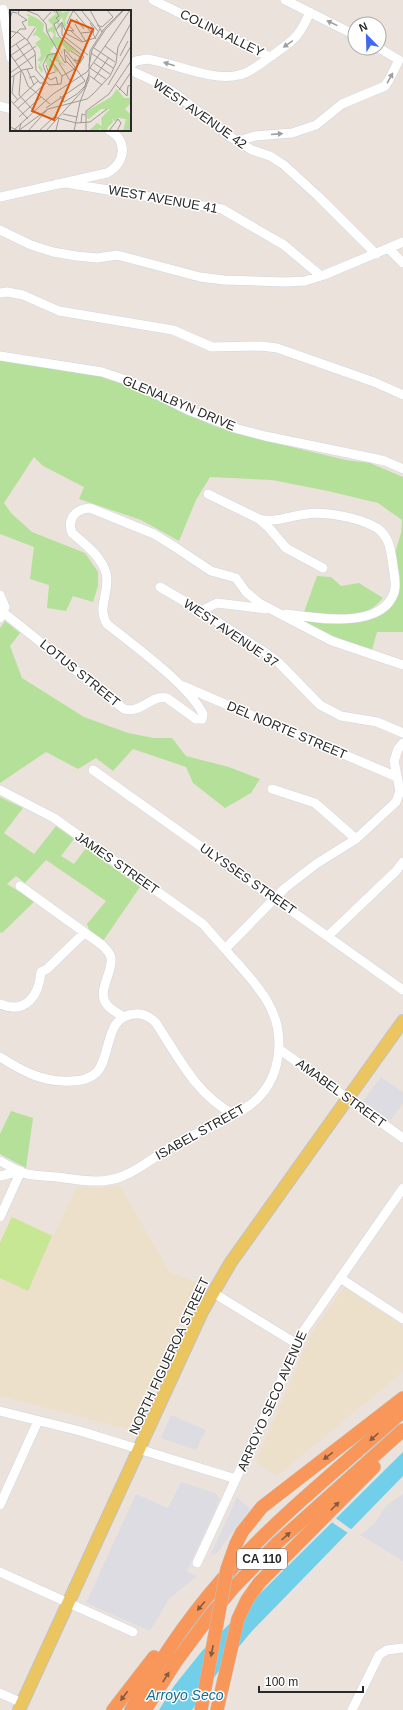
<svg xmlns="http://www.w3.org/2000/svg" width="403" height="1710" viewBox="0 0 403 1710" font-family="Helvetica,sans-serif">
	<rect width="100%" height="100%" fill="#ebe3db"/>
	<!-- industrial -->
	<path fill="#dddce3" d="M381 1077 403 1092V1103L390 1121 363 1101Z
		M171 1415 206 1430 196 1450 161 1438Z
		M181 1482 215 1493 220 1499 187 1571 197 1576 169 1599 150 1631 86 1603 136 1494 168 1508Z
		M403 1494V1561L360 1535 374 1524 386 1506Z
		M237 1497 250 1509 217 1553 210 1556Z"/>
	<!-- education -->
	<path fill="#ece0cb" d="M119 1185 170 1272 199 1283 186 1308 131 1427 127 1429 0 1396V1241L11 1216 54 1235 77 1186 97 1188Z
		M344 1287 403 1326V1372L277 1476 256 1462 311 1334Z"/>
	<!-- green -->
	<path fill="#b4e099" d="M0 360 87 373 115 380 214 426 246 436 346 460 370 463 403 477V632H377L372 650 336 638 301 620 326 624 360 621 398 593 400 578 395 553 401 533 402 520 378 503 328 491 272 480 210 477 196 500 179 541 141 520 79 499 84 487 43 466 34 457 4 503 11 513 32 532 85 553 98 572V586L93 602 73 596 66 611 47 608 49 585 30 579 34 547 0 534Z
		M317 576 331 577 341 586 359 583 383 598C380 601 376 606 372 608 355 619 323 615 304 612Z
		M5 621 20 633 10 646 22 678 84 717 128 733 154 738H172L186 756 229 767 260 779 251 793 225 808 193 783 186 767 133 749 113 771 96 758 78 769 46 752 0 783V628Z
		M0 797 23 808 4 833 34 854 56 826 74 839 61 856 74 864 86 848 140 887 103 941 90 933 87 924 106 901 46 860 25 883 16 876 7 884 35 901 2 933 0 932Z
		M11 1111 33 1118 26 1168 0 1154V1134Z"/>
	<!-- pitch -->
	<path fill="#c7e795" d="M12 1217 52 1236 28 1291 0 1278V1243Z"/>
	<!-- water -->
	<path fill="#71cfea" d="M403 1452V1476L252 1631 218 1672 192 1710H159L174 1686 202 1651Z"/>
	<!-- pier -->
	<path fill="#ebe3db" d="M334 1517 352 1530 348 1533 330 1521Z"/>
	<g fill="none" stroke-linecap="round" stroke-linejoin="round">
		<defs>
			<path id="minor" d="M153 0 270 57
				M285 0 355 35
				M3 9 11 58
				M130 65 136 61 147 59C174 63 212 82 239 75 252 72 262 62 273 55 295 39 299 37 310 12
				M130 70 158 83 176 94 229 136 252 150 270 156 284 165 319 197 376 254
				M0 106 11 109
				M241 144 245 139 255 136 292 133 316 125 342 104 385 86 389 80 399 60 379 48
				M56 184 66 183 222 209 284 245 321 276
				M0 197 107 173C126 163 128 140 109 130
				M0 230 31 245 53 252 76 256 97 258 117 255 200 277 224 280 286 282 305 281 324 275 403 242
				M389 249 403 263
				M0 293 7 292 23 295 59 311 173 330 212 347 261 346 277 348 374 382 403 395
				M0 356 102 372 132 382 188 410 238 429 265 436 372 458 385 461 403 469
				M208 494 259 519C275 523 290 516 306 514 325 511 361 518 377 528 390 537 391 552 393 566 394 575 397 585 394 593 381 630 315 618 286 614
				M260 520 270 529 286 548 323 568
				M160 587 201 611 266 653 278 662 320 705 341 716 377 722 403 733
				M0 595 5 607 0 618
				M201 611 217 603 266 609
				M4 613 124 709C141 714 151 694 167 698L196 719H202L203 714C189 685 133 645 107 624 96 607 111 591 106 573 101 556 85 544 72 533 67 519 75 509 90 508L154 534 175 547 211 571 236 578 246 592 259 603 332 641 403 665
				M183 686 397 777
				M93 770 403 990
				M272 789 315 803 356 839
				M0 790 54 818 203 924 225 949
				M20 886 102 945C106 949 110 952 111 958 113 974 95 992 108 1006 113 1011 119 1014 124 1017
				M328 936 396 871 403 862
				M0 1004C26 1015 39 995 41 972L47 969 84 933
				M279 1049 403 1138
				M0 1057C22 1071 44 1083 71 1081 81 1081 90 1079 97 1072 112 1055 104 1016 135 1014 143 1013 150 1017 156 1023 179 1058 196 1094 233 1114
				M0 1161C8 1165 18 1172 27 1174 37 1176 47 1176 57 1177 80 1180 102 1185 123 1176 143 1168 162 1150 183 1140 205 1129 230 1119 250 1105 282 1081 287 1034 267 1001 256 982 239 966 225 949L285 888 316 864 356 839 396 802 400 791 394 761 398 749 403 743
				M0 1176 21 1171
				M0 1217 21 1171
				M340 1278 403 1319
				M212 1292 297 1344
				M0 1411 80 1431 236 1479
				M0 1505 38 1421
				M197 1563 294 1353 300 1336 403 1188
				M0 1572 133 1632
				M0 1693 22 1703
				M352 1710 379 1655 387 1650 403 1648"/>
			<path id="major" d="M19 1710 202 1312 231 1262 403 1021"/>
			<path id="highway" d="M236 1544 242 1532 262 1507 403 1398
				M113 1710 154 1657
				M131 1710C161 1657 195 1607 237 1563 287 1509 348 1461 403 1411
				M145 1710 177 1660 209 1617 233 1588 277 1543 403 1430
				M217 1710 238 1619 247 1600 259 1583 374 1467"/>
		</defs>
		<!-- minor casing -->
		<use href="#minor" stroke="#d0d4e1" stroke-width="10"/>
		<!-- major casing -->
		<use href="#major" stroke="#c3c3c3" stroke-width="14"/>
		<!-- highway casing -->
		<use href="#highway" stroke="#c3c3c3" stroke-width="14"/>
		<!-- minor -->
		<use href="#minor" stroke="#fff" stroke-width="9"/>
		<!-- major -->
		<use href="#major" stroke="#ebc560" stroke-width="12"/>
		<!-- highway -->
		<use href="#highway" stroke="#f89759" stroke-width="13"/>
		<defs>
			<path id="highway-bridge" d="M201 1710 227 1569 236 1544"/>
		</defs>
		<!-- highway-bridge casing -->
		<use href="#highway-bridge" stroke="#c3c3c3" stroke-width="14" stroke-linecap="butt"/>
		<!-- highway-bridge -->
		<use href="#highway-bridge" stroke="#f89759" stroke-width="13"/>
	</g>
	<!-- one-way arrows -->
	<defs><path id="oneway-solid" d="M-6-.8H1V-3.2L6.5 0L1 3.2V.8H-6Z"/></defs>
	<g fill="#9f9f9f">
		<use href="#oneway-solid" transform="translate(332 23) rotate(-154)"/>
		<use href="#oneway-solid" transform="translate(288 44) rotate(145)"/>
		<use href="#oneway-solid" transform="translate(169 64) rotate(-163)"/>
		<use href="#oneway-solid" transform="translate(390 78) rotate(-61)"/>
		<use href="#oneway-solid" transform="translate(277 134) rotate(-5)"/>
	</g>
	<g fill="#865a3f">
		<use href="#oneway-solid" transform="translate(374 1437) rotate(138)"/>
		<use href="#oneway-solid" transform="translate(328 1456) rotate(143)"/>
		<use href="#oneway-solid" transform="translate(335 1506) rotate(-45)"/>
		<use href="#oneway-solid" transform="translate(286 1536) rotate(-42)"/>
		<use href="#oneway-solid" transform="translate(201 1606) rotate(130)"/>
		<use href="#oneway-solid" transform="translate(212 1651) rotate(101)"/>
		<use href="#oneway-solid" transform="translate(166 1677) rotate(-58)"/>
		<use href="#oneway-solid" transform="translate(124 1696) rotate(127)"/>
	</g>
	<g text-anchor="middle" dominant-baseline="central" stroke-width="3" stroke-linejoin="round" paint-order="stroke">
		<!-- shield labels -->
		<rect fill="#fff" stroke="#696969" stroke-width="1" x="237" y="1549" width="50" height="20" rx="3"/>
		<g font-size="12" font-weight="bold" fill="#292929">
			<text x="262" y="1559">CA 110</text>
		</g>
		<!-- street labels -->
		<g font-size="13" fill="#292929" stroke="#fff">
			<text transform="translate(222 33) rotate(26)">COLINA ALLEY</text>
			<text transform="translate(200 114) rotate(35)">WEST AVENUE 42</text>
			<text transform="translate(163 199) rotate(10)">WEST AVENUE 41</text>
			<text transform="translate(179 403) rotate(23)">GLENALBYN DRIVE</text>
			<text transform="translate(231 633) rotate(34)">WEST AVENUE 37</text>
			<text transform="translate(80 673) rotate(39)">LOTUS STREET</text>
			<text transform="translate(287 730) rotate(23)">DEL NORTE STREET</text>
			<text transform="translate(117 863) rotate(35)">JAMES STREET</text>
			<text transform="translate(248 879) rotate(35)">ULYSSES STREET</text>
			<text transform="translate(341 1093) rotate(36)">AMABEL STREET</text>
			<text transform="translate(200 1132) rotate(-29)">ISABEL STREET</text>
			<text transform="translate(169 1356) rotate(-65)">NORTH FIGUEROA STREET</text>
			<text transform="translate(272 1401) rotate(-66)">ARROYO SECO AVENUE</text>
		</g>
		<!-- water labels -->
		<g font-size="14" font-style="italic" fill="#126d94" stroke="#fff">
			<text x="185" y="1695">Arroyo Seco</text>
		</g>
	</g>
	<!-- overview -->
	<g transform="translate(10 10)">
		<rect width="121" height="121" fill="#ebe3db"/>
		<path d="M41 0H45L47 7 46 1 51 0 52 3 60 0 55 11 57 18 54 16 52 7 48 13H51L52 17 47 18 48 14 44 13 46 27H50L73 47 71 54 63 50 65 48 68 51 70 45 62 40 59 43 53 35 50 37 53 43 51 44V40L44 35 40 42 48 44 49 50 57 57 40 48 49 60 45 63 44 57 40 60 36 53V46L30 55 33 59 32 63 28 57 31 51H27L31 46 30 39 25 33 31 29 26 25 22 26 27 19 24 16H18V8L20 7 16 5 18 4 28 9 34 14 33 21 42 30 44 24 41 21 38 23 37 20 43 16 38 10 46 4ZM107 79 114 88H121V93L115 99 121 105V121H113L116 109 108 108 105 112 102 108 103 112 97 118 98 121H91L90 118 88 121H79L87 113 92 116 91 108 100 99H91L79 109 77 108V101L101 87Z" fill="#b4e099"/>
		<path fill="none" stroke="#9d9994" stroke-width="1" d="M15 0 28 5 36 14 37 22 55 53M48 0 46 1 49 6 46 8 49 11 44 14 46 20 52 12V25L78 45M63 0 81 22 71 23M71 0 88 21M80 0 92 22M0 9 2 2 7 3M66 9 74 19M33 11 41 2M52 13 57 24 72 32 85 28 90 19M80 13 84 19 83 24 86 29M65 14 76 32M87 15 92 17 103 7 97 0M46 20 49 26 74 47 68 55 54 39 56 53M55 20 64 21 57 13 63 1M0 21 9 23 18 31 25 42 26 60 39 75 51 74 52 66 66 58M61 21 72 31M0 29 10 19H16L12 12 17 10 8 4 9 0M17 30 25 18M6 34 23 58M95 36 107 45M0 38 15 28M84 38 105 52M61 41 70 47 68 51 64 50M48 43 38 45 33 55 38 68 41 70 46 67 48 75M81 43 103 58M0 44 13 63 18 76 40 94M56 45 75 71M0 46 19 33M110 46 118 31M40 49 52 66M5 51 26 36M56 51 65 60M49 53 61 72M84 53 100 64M36 55 39 64 45 62M79 56 82 40 95 20 114 0M80 58 96 69M17 59 24 75M79 59 80 41 94 19 113 0M11 61 9 85 24 101M0 63 25 45M4 66 2 83 8 90M80 66 92 75M0 68 12 60 23 58M19 68 24 66 30 73H35M84 69 99 47M98 75 121 36M106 75 117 86M109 80 121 62M50 86 54 92 67 84 75 76 78 67M117 86 118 76 121 75M0 90 18 109M4 93 28 71M8 98 36 73M36 98 75 71M53 104 67 107M9 107 31 87M71 113 72 104 75 105M0 117 9 121 11 113M46 120 49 108M3 121 43 84 77 62 120 0M8 121 38 99 77 89 83 84 100 66 106 53 108 37 121 13M18 121 37 100M29 121 44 107 66 113 80 112 97 99M36 121 74 79 79 64M64 121 70 92 79 69V60M76 121V101L99 84 121 51M99 121 108 109 111 113 107 121"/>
		<path fill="#de570d" fill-opacity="0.15" stroke="#de570d" stroke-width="2" d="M61 10 83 19 44 110 22 101Z"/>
		<rect width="121" height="121" fill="none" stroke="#292929" stroke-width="2"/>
	</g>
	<!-- north arrow -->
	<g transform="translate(367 36) rotate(337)"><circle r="19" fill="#ffffff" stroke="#a9a9a9"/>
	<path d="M0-3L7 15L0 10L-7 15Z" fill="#4069f3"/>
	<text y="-6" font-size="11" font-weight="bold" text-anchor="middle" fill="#292929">N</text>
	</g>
	<!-- scale -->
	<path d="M259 1686v6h104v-6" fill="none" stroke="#292929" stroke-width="2"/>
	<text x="265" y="1686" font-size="12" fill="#292929" stroke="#ffffff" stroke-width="3" paint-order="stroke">100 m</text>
</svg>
